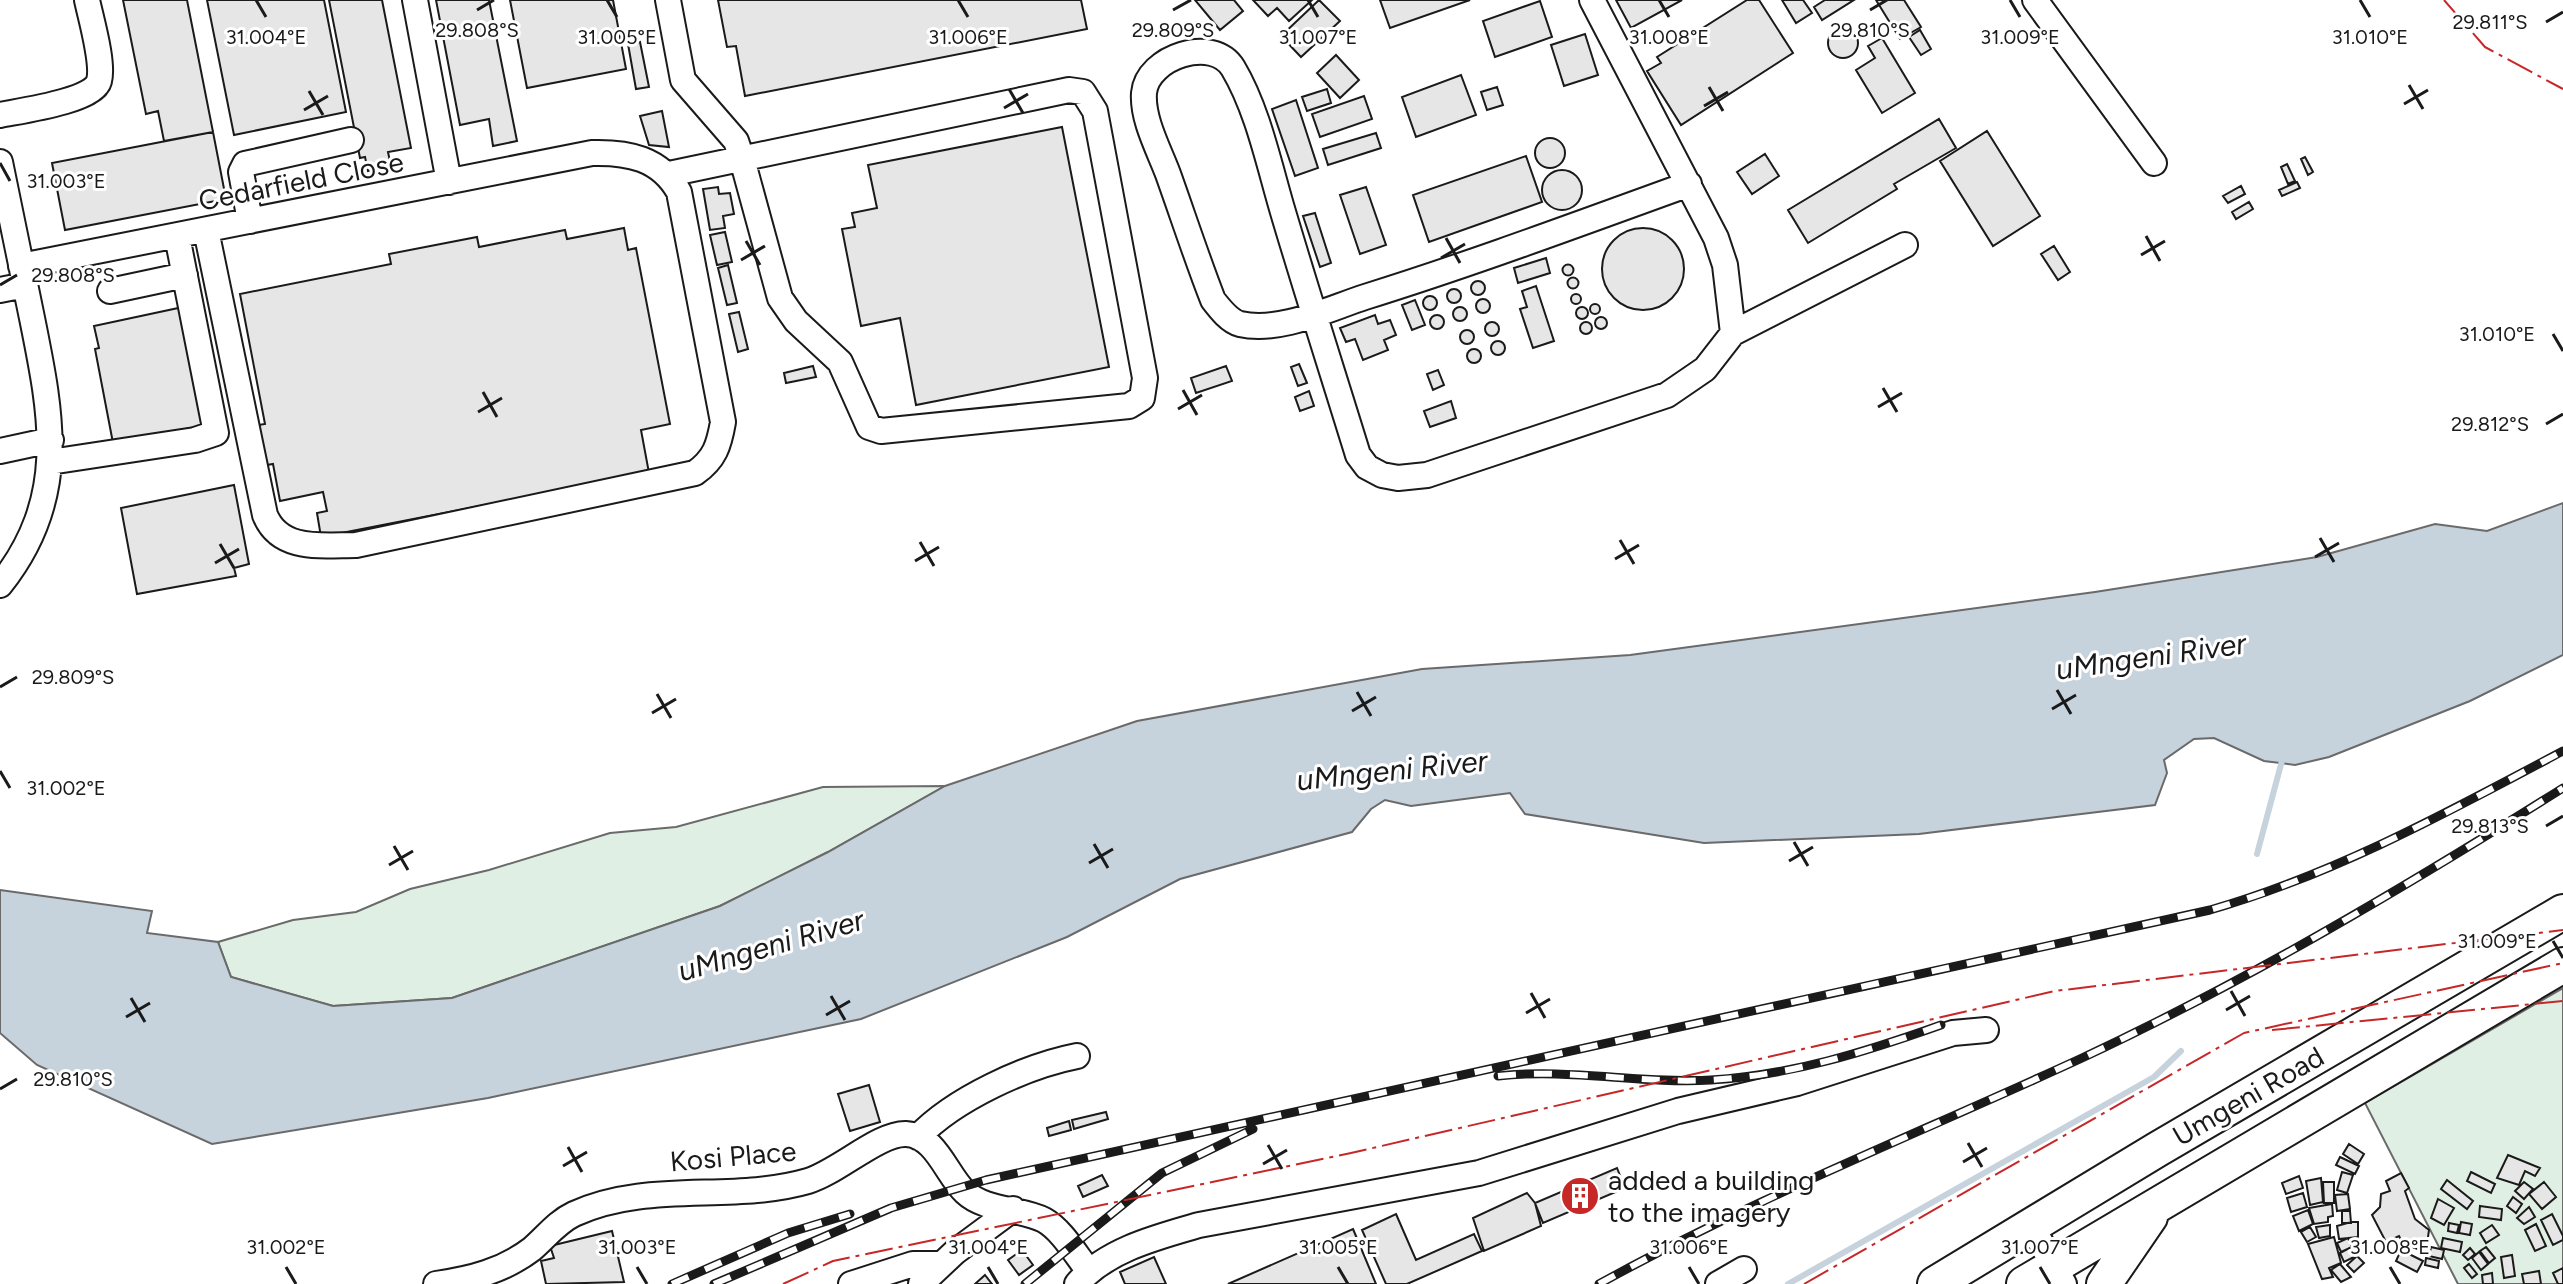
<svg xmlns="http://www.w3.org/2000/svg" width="2563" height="1284" viewBox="0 0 2563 1284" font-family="Figtree,sans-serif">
	<rect width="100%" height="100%" fill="#fff"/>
	<!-- green -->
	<path fill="#e0efe3" stroke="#6a6a6a" stroke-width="2" d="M945 786 828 852 720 906 452 998 333 1006 231 977 218 942 293 920 356 912 410 889 489 870 610 833 676 827 823 787Z
		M2563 988V1284H2458L2365 1103Z"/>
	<!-- water -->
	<path fill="#c6d2dc" stroke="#6a6a6a" stroke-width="2" d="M2563 503V655L2470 701 2329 757 2295 765 2264 761 2214 738 2194 739 2164 760 2167 773 2155 805 1919 834 1704 843 1525 814 1510 793 1411 806 1385 800 1371 809 1352 832 1180 879 1067 937 861 1019 488 1098 212 1144 37 1065 0 1033V890L152 911 147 933 218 942 231 977 333 1006 452 998 720 906 828 852 945 786 1137 721 1422 669 1630 655 2095 592 2317 557 2435 524 2487 531Z"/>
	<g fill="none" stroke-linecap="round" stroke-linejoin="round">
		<!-- stream -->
		<path stroke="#c6d2dc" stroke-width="6" d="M2257 854 2283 757
			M1788 1284 2154 1077 2181 1051"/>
	</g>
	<!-- building -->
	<path fill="#e6e6e6" stroke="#1a1a1a" stroke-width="2" d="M123 0H187L213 132 164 141 158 111 146 114Z
		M207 0H324L346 112 234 135Z
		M329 0H382L411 148 388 152 391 166 368 171 365 157 360 158Z
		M436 0H489L517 141 493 146 489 119 460 125Z
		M510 0H613L626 69 527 88Z
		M718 0H1081L1087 29 745 96 736 46 727 47Z
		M1195 0H1234L1243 11 1220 30Z
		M1253 0H1312L1289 21 1277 8 1268 16Z
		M1319 0 1340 21 1301 57 1281 36Z
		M1380 0H1470L1390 28Z
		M1616 0H1682L1631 28Z
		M1747 0H1759L1793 53 1681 125 1647 71 1661 63 1657 57Z
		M1782 0H1803L1812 13 1796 23Z
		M1825 0H1854L1822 20 1814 7Z
		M1876 0H1904L1921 27 1900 39Z
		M1540 1 1552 37 1495 57 1483 21Z
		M1828 43a15 15 0 1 1 30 0a15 15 0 1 1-30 0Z
		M1920 30 1931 49 1921 55 1909 37Z
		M1585 34 1598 75 1564 86 1551 45Z
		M1882 38 1915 93 1882 113 1856 70 1875 58 1868 46Z
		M640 42 649 87 636 89 628 44Z
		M1336 55 1359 80 1340 98 1317 73Z
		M1461 75 1476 115 1416 137 1402 97Z
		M1497 87 1503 105 1487 110 1481 92Z
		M1327 89 1331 103 1307 111 1302 97Z
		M1364 96 1372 119 1320 137 1312 114Z
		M1296 100 1318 168 1295 176 1272 109Z
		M662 111 669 147 649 145 640 116Z
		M1939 119 1956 148 1894 184 1897 189 1808 243 1788 210Z
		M1062 127 1109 367 916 405 900 318 861 326 842 229 855 227 852 213 877 208 868 165Z
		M1987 131 2040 216 1993 246 1940 161Z
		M213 132 226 199 65 230 52 163Z
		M1376 133 1381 148 1328 165 1323 149Z
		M1535 153a15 15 0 1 1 30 0a15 15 0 1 1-30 0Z
		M1765 154 1779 176 1752 194 1737 172Z
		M1526 156 1542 202 1429 242 1413 195Z
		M2305 157 2313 172 2308 175 2301 159Z
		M2287 164 2295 181 2288 184 2281 167Z
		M1542 190a20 20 0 1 1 40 0a20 20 0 1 1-40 0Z
		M2297 182 2300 188 2282 196 2279 190Z
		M2241 186 2245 194 2228 203 2223 196Z
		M718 187 719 194 730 193 734 214 723 216 725 228 710 230 703 189Z
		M1366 187 1386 245 1360 254 1340 195Z
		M2249 202 2253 209 2236 219 2232 212Z
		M1315 213 1331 263 1320 267 1303 216Z
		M624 228 628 250 636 248 670 424 641 430 649 473 321 537 317 513 327 511 323 492 280 501 273 464 261 466 253 426 265 424 240 294 391 264 389 254 477 237 479 247 565 230 567 239Z
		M1602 269a41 41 0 1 1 82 0a41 41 0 1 1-82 0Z
		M725 232 732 262 717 265 710 235Z
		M2054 246 2070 272 2058 280 2041 254Z
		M1546 258 1550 273 1518 283 1514 268Z
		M1562.5 270a5.5 5.5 0 1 1 11 0a5.5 5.5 0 1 1-11 0Z
		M728 265 737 303 727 305 718 268Z
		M1567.5 283a5.5 5.5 0 1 1 11 0a5.5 5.5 0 1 1-11 0Z
		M1471 288a7 7 0 1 1 14 0a7 7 0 1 1-14 0Z
		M1536 286 1554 341 1533 348 1520 309 1527 307 1522 291Z
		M1447 296a7 7 0 1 1 14 0a7 7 0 1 1-14 0Z
		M1571 299a5 5 0 1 1 10 0a5 5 0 1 1-10 0Z
		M1423 303a7 7 0 1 1 14 0a7 7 0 1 1-14 0Z
		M1476 306a7 7 0 1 1 14 0a7 7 0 1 1-14 0Z
		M1415 300 1425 325 1412 330 1402 305Z
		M1590 309a5 5 0 1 1 10 0a5 5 0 1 1-10 0Z
		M183 307 206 425 113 443 95 349 99 348 94 326Z
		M1576 313a6 6 0 1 1 12 0a6 6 0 1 1-12 0Z
		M1453 314a7 7 0 1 1 14 0a7 7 0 1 1-14 0Z
		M739 312 748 349 738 352 729 314Z
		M1375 315 1378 324 1390 320 1396 335 1384 340 1388 350 1363 360 1355 339 1346 342 1340 328Z
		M1430 322a7 7 0 1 1 14 0a7 7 0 1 1-14 0Z
		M1595 323a6 6 0 1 1 12 0a6 6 0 1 1-12 0Z
		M1580 328a6 6 0 1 1 12 0a6 6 0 1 1-12 0Z
		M1485 329a7 7 0 1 1 14 0a7 7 0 1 1-14 0Z
		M1460 337a7 7 0 1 1 14 0a7 7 0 1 1-14 0Z
		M1491 348a7 7 0 1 1 14 0a7 7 0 1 1-14 0Z
		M1467 356a7 7 0 1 1 14 0a7 7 0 1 1-14 0Z
		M1299 364 1307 383 1298 386 1291 367Z
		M813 366 816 377 786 383 784 373Z
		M1226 366 1232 381 1196 393 1191 378Z
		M1438 370 1444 385 1433 390 1427 374Z
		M1309 391 1314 406 1300 411 1295 397Z
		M1451 401 1456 418 1430 427 1424 411Z
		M234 485 249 564 234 568 236 576 137 594 121 508Z
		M869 1085 880 1122 850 1131 838 1094Z
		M1106 1112 1108 1119 1074 1129 1072 1120Z
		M1069 1121 1071 1130 1049 1136 1047 1128Z
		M2349 1144 2364 1154 2358 1164 2343 1154Z
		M2508 1155 2540 1168 2535 1176 2525 1171 2519 1185 2497 1178Z
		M2340 1157 2359 1166 2355 1174 2336 1165Z
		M1617 1168 1625 1188 1543 1223 1535 1203Z
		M2342 1172 2353 1175 2347 1193 2337 1190Z
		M2471 1172 2495 1184 2491 1193 2467 1181Z
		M2401 1173 2409 1188 2405 1191 2415 1219 2429 1230 2426 1252 2403 1244 2399 1236 2386 1242 2372 1215 2380 1207 2381 1194 2390 1191 2386 1181Z
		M1102 1175 1108 1186 1083 1197 1078 1186Z
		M2299 1176 2303 1188 2286 1194 2282 1183Z
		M2321 1178 2323 1202 2310 1205 2306 1181Z
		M2447 1180 2473 1201 2467 1209 2441 1189Z
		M2323 1182H2334V1203H2324Z
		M2524 1182 2533 1189 2524 1199 2515 1191Z
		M2544 1182 2556 1197 2542 1209 2529 1194Z
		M1527 1193 1535 1203 1541 1226 1484 1251 1473 1218Z
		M2303 1193 2307 1207 2291 1212 2287 1198Z
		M2348 1194 2350 1209 2337 1211 2335 1195Z
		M2513 1197 2522 1204 2516 1213 2507 1206Z
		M2438 1199 2454 1208 2444 1225 2431 1218Z
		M2332 1204 2333 1216 2328 1217V1222L2314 1224 2309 1208Z
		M2480 1206 2502 1209 2501 1220 2479 1217Z
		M2529 1207 2535 1217 2524 1224 2517 1218Z
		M2308 1210 2313 1224 2299 1231 2293 1216Z
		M2342 1211H2350L2351 1223H2342Z
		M1396 1214 1416 1260 1474 1234 1482 1251 1407 1284H1386L1362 1230Z
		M2552 1214 2563 1236V1240L2553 1245 2541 1220Z
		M2351 1222H2358V1237L2339 1239 2337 1226Z
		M2461 1222 2472 1224 2470 1235 2459 1233Z
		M2449 1223 2459 1225 2457 1233 2448 1231Z
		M2536 1224 2546 1246 2535 1251 2525 1230Z
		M2330 1225V1236L2319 1238 2316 1227Z
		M2492 1225 2499 1235 2486 1243 2480 1233Z
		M2310 1227 2316 1237 2307 1242 2301 1232Z
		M1353 1229 1376 1284H1228Z
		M612 1231 624 1282 546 1284 541 1261 554 1258 550 1246Z
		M2334 1237 2341 1263 2329 1268 2333 1277 2322 1279 2308 1244Z
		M2348 1238 2352 1247 2341 1252 2337 1243Z
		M2443 1238 2462 1242 2460 1252 2441 1248Z
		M2353 1246 2358 1255 2344 1262 2340 1253Z
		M2431 1247 2444 1250 2442 1259 2429 1256Z
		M2486 1247 2495 1258 2489 1263 2480 1251Z
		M2470 1248 2475 1254 2468 1260 2463 1255Z
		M1022 1250 1033 1265 1019 1275 1008 1260Z
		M2401 1250 2423 1261 2417 1272 2396 1261Z
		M2479 1252 2488 1264 2481 1270 2472 1258Z
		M2512 1255 2515 1276 2504 1278 2501 1257Z
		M2357 1256 2364 1263 2354 1272 2347 1265Z
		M1154 1257 1166 1284H1125L1120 1272Z
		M2426 1258 2439 1261 2438 1268 2425 1265Z
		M2340 1264 2351 1277 2341 1282 2331 1270Z
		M2469 1264 2477 1274 2472 1278 2464 1268Z
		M2563 1268V1284H2558L2553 1273Z
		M2539 1271 2541 1284H2524L2522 1274Z
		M2492 1273 2493 1284H2483L2482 1275Z
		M985 1275 992 1284H975Z"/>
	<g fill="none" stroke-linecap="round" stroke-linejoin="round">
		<defs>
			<path id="minor" d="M415 0 449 182
				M668 0 683 80 736 141 742 159 780 298 796 321 840 362 869 427 881 431 1129 406 1142 398 1145 378 1095 111 1083 92 1069 90 669 174
				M1592 0 1716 238 1725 265 1733 333
				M2035 0 2154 163
				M0 115C19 111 94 101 99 81 104 63 91 19 87 0
				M0 162C11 214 21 266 32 318 52 417 69 499 0 585
				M1689 184C1581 223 1474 263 1365 297 1328 309 1280 333 1240 324 1229 321 1220 309 1213 300 1197 259 1183 216 1168 174 1159 150 1142 119 1144 93 1147 57 1213 35 1233 68 1258 110 1269 165 1283 212 1307 293 1333 374 1358 455L1367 467 1382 475 1398 478 1427 475 1667 395 1705 369 1733 333 1905 245
				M250 221 241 172 245 164 351 140
				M21 266 592 153C628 152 660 158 679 192L723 422C719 445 715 459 695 473L356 545C323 545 280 552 265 515L206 230
				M0 290 25 285
				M110 291 185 275
				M0 451 51 440
				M50 462 195 440 216 433 177 236
				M918 1137C954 1099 1026 1066 1077 1056
				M2031 1225 2064 1284
				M436 1284C471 1279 503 1271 532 1249 546 1237 557 1222 574 1214 648 1180 732 1203 808 1181 838 1172 879 1133 906 1134 936 1135 947 1176 965 1192 985 1211 1020 1208 1044 1220 1062 1230 1076 1255 1088 1270
				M851 1284 913 1264H941
				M921 1284 955 1252 1013 1209
				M1077 1284C1106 1250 1157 1237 1199 1225L1479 1173 1678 1111 1797 1083 1953 1033 1986 1030
				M1718 1284 1744 1269"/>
			<path id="highway" d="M1935 1284 2158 1149 2563 912
				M2024 1284 2563 965
				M2104 1284 2150 1217"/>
		</defs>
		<!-- minor casing -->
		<use href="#minor" stroke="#1a1a1a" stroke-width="28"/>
		<!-- highway casing -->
		<use href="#highway" stroke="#1a1a1a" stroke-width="38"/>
		<!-- minor -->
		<use href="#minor" stroke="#fff" stroke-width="24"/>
		<!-- highway -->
		<use href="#highway" stroke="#fff" stroke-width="34"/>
		<defs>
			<path id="rail" d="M1498 1076C1569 1068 1640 1084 1711 1080 1792 1075 1865 1052 1941 1025
				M672 1284 788 1233 850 1214
				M714 1284 891 1208 986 1180 2210 910C2335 874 2448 812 2563 751
				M1025 1284 1162 1173 1253 1129
				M1599 1284C1755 1198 1920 1133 2082 1058 2249 980 2407 886 2563 788"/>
		</defs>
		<!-- rail casing -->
		<use href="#rail" stroke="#1a1a1a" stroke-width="9"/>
		<!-- rail -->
		<use href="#rail" stroke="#fff" stroke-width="6" stroke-dasharray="18" stroke-linecap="butt"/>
		<!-- power -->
		<path stroke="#c62828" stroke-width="2" stroke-dasharray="28 6 4 6" stroke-linecap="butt" d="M2444 0 2485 47 2563 89
			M2272 1030 2563 1001
			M783 1284 833 1261 1351 1153 2055 991 2563 930
			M1804 1284 2244 1033 2563 963"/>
	</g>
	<!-- ticks -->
	<path fill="none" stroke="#1a1a1a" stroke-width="3" d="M256 0 266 17M607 0 617 17M958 0 968 17M1308 0 1318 17M1659 0 1669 17M2010 0 2020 17M2360 0 2370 17M477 10 494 0M1173 10 1191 0M1870 10 1887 0M2546 22 2563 12M2409 85 2423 109M1709 87 1723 111M1009 89 1023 113M309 91 323 115M2404 104 2428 90M1704 106 1728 92M1004 108 1028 94M304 110 328 96M0 163 10 181M2146 236 2160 261M1446 238 1460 263M746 241 760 265M2141 255 2165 241M1441 258 1465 244M741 260 765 246M0 285 17 275M2553 334 2563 351M1883 388 1897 412M1183 390 1197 415M483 392 497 417M1878 407 1902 393M1178 409 1202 395M478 412 502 398M2546 424 2563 414M2320 538 2334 562M1620 540 1634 564M920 542 934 566M220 544 234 568M2315 557 2339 543M1615 559 1639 545M915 561 939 547M215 563 239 549M0 687 17 677M2057 690 2071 714M1357 692 1371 716M657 694 671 718M2052 709 2076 695M1352 711 1376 697M652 713 676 699M0 771 10 788M2546 826 2563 816M1794 842 1808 866M1094 844 1108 868M394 846 408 870M1789 861 1813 847M1089 863 1113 849M389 865 413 851M2553 941 2563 958M2231 991 2245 1016M1531 993 1545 1018M831 996 845 1020M131 998 145 1022M2226 1010 2250 996M1526 1013 1550 999M826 1015 850 1001M126 1017 150 1003M0 1089 17 1079M1968 1143 1982 1167M1268 1145 1282 1169M568 1147 582 1172M1963 1162 1987 1148M1263 1164 1287 1150M563 1166 587 1152M286 1267 296 1284M637 1267 647 1284M988 1267 998 1284M1338 1267 1348 1284M1689 1267 1699 1284M2040 1267 2050 1284M2390 1267 2400 1284"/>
	<!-- icons -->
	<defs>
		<symbol id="building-disc" viewBox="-11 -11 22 22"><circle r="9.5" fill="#c62828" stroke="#fff"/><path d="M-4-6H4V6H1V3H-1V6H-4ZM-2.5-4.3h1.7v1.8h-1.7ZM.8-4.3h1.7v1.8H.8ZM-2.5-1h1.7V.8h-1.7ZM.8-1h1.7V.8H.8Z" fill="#fff"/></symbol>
	</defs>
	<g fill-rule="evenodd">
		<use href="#building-disc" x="1558" y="1174" width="44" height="44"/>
	</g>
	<g text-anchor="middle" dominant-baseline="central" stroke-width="6" stroke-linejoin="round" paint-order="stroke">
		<!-- street labels -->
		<g font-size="28" fill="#1a1a1a" stroke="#fff">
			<text transform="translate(301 181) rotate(-11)">Cedarfield Close</text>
			<text transform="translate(2248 1096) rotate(-30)">Umgeni Road</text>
			<text transform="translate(733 1156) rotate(-5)">Kosi Place</text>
		</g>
		<!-- poi labels -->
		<g font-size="28" fill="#1a1a1a" stroke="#fff" text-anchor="start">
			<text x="1608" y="1180">added a building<tspan x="1608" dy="32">to the imagery</tspan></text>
		</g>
		<!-- water labels -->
		<g font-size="30" font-style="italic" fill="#1a1a1a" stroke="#fff">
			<text transform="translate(2151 656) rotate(-8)">uMngeni River</text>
			<text transform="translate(1392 770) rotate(-6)">uMngeni River</text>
			<text transform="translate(771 945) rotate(-16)">uMngeni River</text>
		</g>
	</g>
	<g font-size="20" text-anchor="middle" fill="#1a1a1a" stroke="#fff" stroke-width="6" stroke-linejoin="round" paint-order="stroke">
		<text x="2490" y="29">29.811°S</text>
		<text x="477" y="37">29.808°S</text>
		<text x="1173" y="37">29.809°S</text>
		<text x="1870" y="37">29.810°S</text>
		<text x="266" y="44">31.004°E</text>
		<text x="617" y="44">31.005°E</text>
		<text x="1318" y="44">31.007°E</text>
		<text x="1669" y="44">31.008°E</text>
		<text x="2020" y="44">31.009°E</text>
		<text x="968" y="44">31.006°E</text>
		<text x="2370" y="44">31.010°E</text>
		<text x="66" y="188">31.003°E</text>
		<text x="73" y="282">29.808°S</text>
		<text x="2497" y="341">31.010°E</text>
		<text x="2490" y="431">29.812°S</text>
		<text x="73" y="684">29.809°S</text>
		<text x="66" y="795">31.002°E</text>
		<text x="2490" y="833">29.813°S</text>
		<text x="2497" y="948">31.009°E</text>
		<text x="73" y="1086">29.810°S</text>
		<text x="286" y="1254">31.002°E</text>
		<text x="637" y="1254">31.003°E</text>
		<text x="988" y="1254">31.004°E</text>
		<text x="1338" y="1254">31.005°E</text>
		<text x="1689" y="1254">31.006°E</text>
		<text x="2040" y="1254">31.007°E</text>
		<text x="2390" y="1254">31.008°E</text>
	</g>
</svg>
